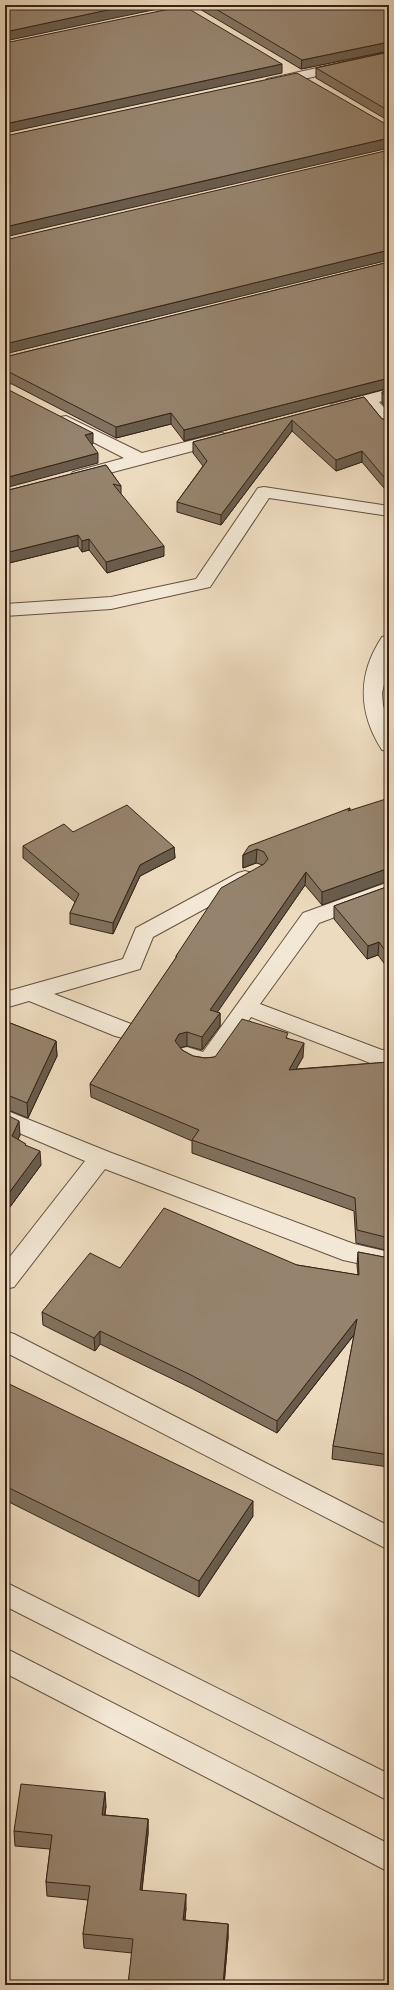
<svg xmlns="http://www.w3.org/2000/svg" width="394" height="1990" viewBox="0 0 394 1990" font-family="'IM FELL Great Primer',serif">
	<rect width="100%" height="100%" fill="#eddbbf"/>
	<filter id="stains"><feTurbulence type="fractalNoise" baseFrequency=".005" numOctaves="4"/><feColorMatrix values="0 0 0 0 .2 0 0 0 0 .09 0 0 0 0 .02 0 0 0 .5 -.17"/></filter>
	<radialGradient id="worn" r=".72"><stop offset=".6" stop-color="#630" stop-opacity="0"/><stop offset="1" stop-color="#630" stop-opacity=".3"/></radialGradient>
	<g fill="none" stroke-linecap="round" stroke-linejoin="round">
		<defs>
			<path id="minor" d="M389 52V60L272 86 267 85 265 82 267 79 272 78Z
				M389 389V399L379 402 389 413V429L383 428 364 406 338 413 332 412 329 408 332 404Z
				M66 416 142 453 221 433 227 434 230 438 227 442 79 481 73 480 70 476 73 472 124 458 60 425 57 421 60 417Z
				M264 487 389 506V516L269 498 210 587 111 609 5 616V604L111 597 196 579 258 488Z
				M389 635V664L382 693 383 705 389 726V751L382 750C358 712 357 675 382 637Z
				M245 871 252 873 256 878 252 883 153 937 140 969 54 994 131 1024 134 1030 131 1036 123 1038 115 1036 29 1001 5 1008V992L123 959 136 928 238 873Z
				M389 882V897L319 923 260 1004 382 1050 389 1049V1065L381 1066 373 1064 251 1017 215 1069C203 1072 182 1066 176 1055L179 1049 187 1047 203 1052 303 913Z
				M5 1110 109 1152 354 1244 389 1252V1270L343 1260 105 1169 14 1287 5 1289V1263L85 1161 5 1127Z
				M5 1331 14 1334 389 1526V1550L5 1352Z
				M5 1582 389 1774V1801L5 1606Z
				M5 1648 389 1844V1872L5 1673Z"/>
		</defs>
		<!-- minor casing -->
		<use href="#minor" stroke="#645140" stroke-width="2"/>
		<!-- minor -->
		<use href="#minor" fill="#f3e8d5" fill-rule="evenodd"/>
	</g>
	<!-- wall -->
	<path fill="#81715e" stroke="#372315" d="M193 5H389V51L301 69Z
		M389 52V121L316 78V68Z
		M389 262V388L184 441 171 424 116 438 12 384 5 383V357Z
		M389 390V411L382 403V392Z
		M364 397 382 419 389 420V494L362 462 336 471 292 431 221 525 177 512V502L203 466 193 453V442Z
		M106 465 121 486V494L164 556 107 573 89 550 82 552 78 546 5 564V491Z
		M350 808V811L322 905 305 885 217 1012 220 1013V1026L202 1050 187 1046 180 1047 182 1050 193 1056 205 1058 215 1057 288 1038 303 1057 296 1069 389 1062V1251L356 1243 354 1211 192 1153V1141L91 1097 90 1084 176 958V956L263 865 256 863 243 868V855Z
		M73 832 174 847 175 858 140 876 113 934 70 924V913L75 902 23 858V846Z
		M389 886V970L378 955 367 959 334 919V906Z
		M5 1021 56 1041 57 1056 28 1118 6 1109H5Z
		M5 1114 20 1135 18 1139 26 1145 41 1165 7 1211 5 1210Z
		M358 1252 389 1258V1467L332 1459 333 1446 354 1335 277 1433 191 1388 100 1344 95 1351 43 1325 42 1312 120 1268 297 1265 358 1275 357 1265Z
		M5 1382 253 1516 199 1597 5 1500Z
		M106 1806 105 1815 148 1819V1834L142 1891 186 1908 185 1920 228 1924V1938L224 1985H128L132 1953 84 1948 83 1934 88 1900 47 1896 46 1882 50 1849 15 1846 14 1831Z"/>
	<!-- shaded-wall -->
	<path fill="#695c4c" stroke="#372315" d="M131 5H172V6L5 41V32Z
		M389 42V51L301 69 302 60Z
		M282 64V73L5 133V124Z
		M389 138V148L5 237V227Z
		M389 250V260L5 354V344Z
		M389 378V388L184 441V430Z
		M171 413V424L116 438V427Z
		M292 420V431L221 525V515Z
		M93 433V444L85 446V435Z
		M362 451V462L336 471V460Z
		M98 453V463L5 488V478Z
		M78 535V546L5 564V553Z
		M89 539V550L82 552V541Z
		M164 546V556L107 573 106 562Z
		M174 847 175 858 140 876 113 934V923L140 865Z
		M257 849 256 863 243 868V855Z
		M389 868V881L322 905V892Z
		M306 872 305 885 210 1023V1010Z
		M379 942 378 955 367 959 368 946Z
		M220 1013V1026L202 1050V1037Z
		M187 1032V1046L179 1048 175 1041 179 1034Z
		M56 1041 57 1056 28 1118 27 1103Z
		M304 1043 303 1057 288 1083 289 1070Z
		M19 1121 20 1135 13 1150 12 1136Z
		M40 1151 41 1165 7 1211 6 1197Z
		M357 1319 356 1332 277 1433V1421Z
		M100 1331V1344L95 1351 94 1338Z
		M253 1501V1516L199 1597V1581Z
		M105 1792 106 1806 102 1830V1815Z
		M148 1819V1834L140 1905V1890Z
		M186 1894V1908L183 1934V1920Z
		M228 1924V1938L224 1985H223Z"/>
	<!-- building -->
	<path fill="#96836d" stroke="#372315" d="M5 5H131L5 32Z
		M209 5H389V42L302 60Z
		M184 6 282 64 5 124V43Z
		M389 52V111L316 68Z
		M297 73 384 123 389 125V138L5 227V136Z
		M389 150V250L5 344V240Z
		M389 262V378L184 430 171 413 116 427 11 373 5 372V357Z
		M5 388 93 433 85 435 98 453 5 478Z
		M389 390V400L382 392Z
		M364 397 382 419 389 420V483L362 451 336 460 292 420 221 515 177 502 207 461 193 442Z
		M106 465 121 486 113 484 164 546 106 562 89 539 82 541 78 535 5 553V491Z
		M389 798V868L322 892 306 872 210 1010 220 1013 202 1037 187 1032 179 1034 175 1041 182 1050 193 1056 205 1058 215 1057 242 1019 288 1033 286 1038 304 1043 289 1070 389 1062V1238L357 1230 355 1198 192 1140 199 1130 90 1084 177 956H176L221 888 264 864 268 859 264 852 257 849 243 855 249 846 350 808 348 811Z
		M127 805 174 847 140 865 113 923 70 913 79 894 23 846 64 824 73 832Z
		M389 886V956L379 942 368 946 334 906Z
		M5 1021 56 1041 27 1103 5 1094Z
		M5 1114 19 1121 12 1136 26 1144 25 1145 40 1151 6 1197 5 1196Z
		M164 1208 297 1265 359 1275 358 1252 389 1258V1455L333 1446 357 1319 277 1421 191 1375 100 1331 94 1338 42 1312 90 1253 120 1268Z
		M5 1382 253 1501 199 1581 5 1486Z
		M21 1784 105 1792 102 1815 148 1819 140 1890 186 1894 183 1920 228 1924 223 1985H128L133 1939 83 1934 90 1886 46 1882 52 1835 14 1831Z"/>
	<!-- margin -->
	<rect width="394" height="1990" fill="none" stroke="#eddbbf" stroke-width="20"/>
	<rect x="6" y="6" width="382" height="1978" fill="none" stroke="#372315" stroke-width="2"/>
	<rect x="10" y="10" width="374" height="1970" fill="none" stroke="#372315"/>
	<rect width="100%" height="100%" filter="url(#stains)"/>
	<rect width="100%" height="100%" fill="url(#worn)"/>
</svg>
